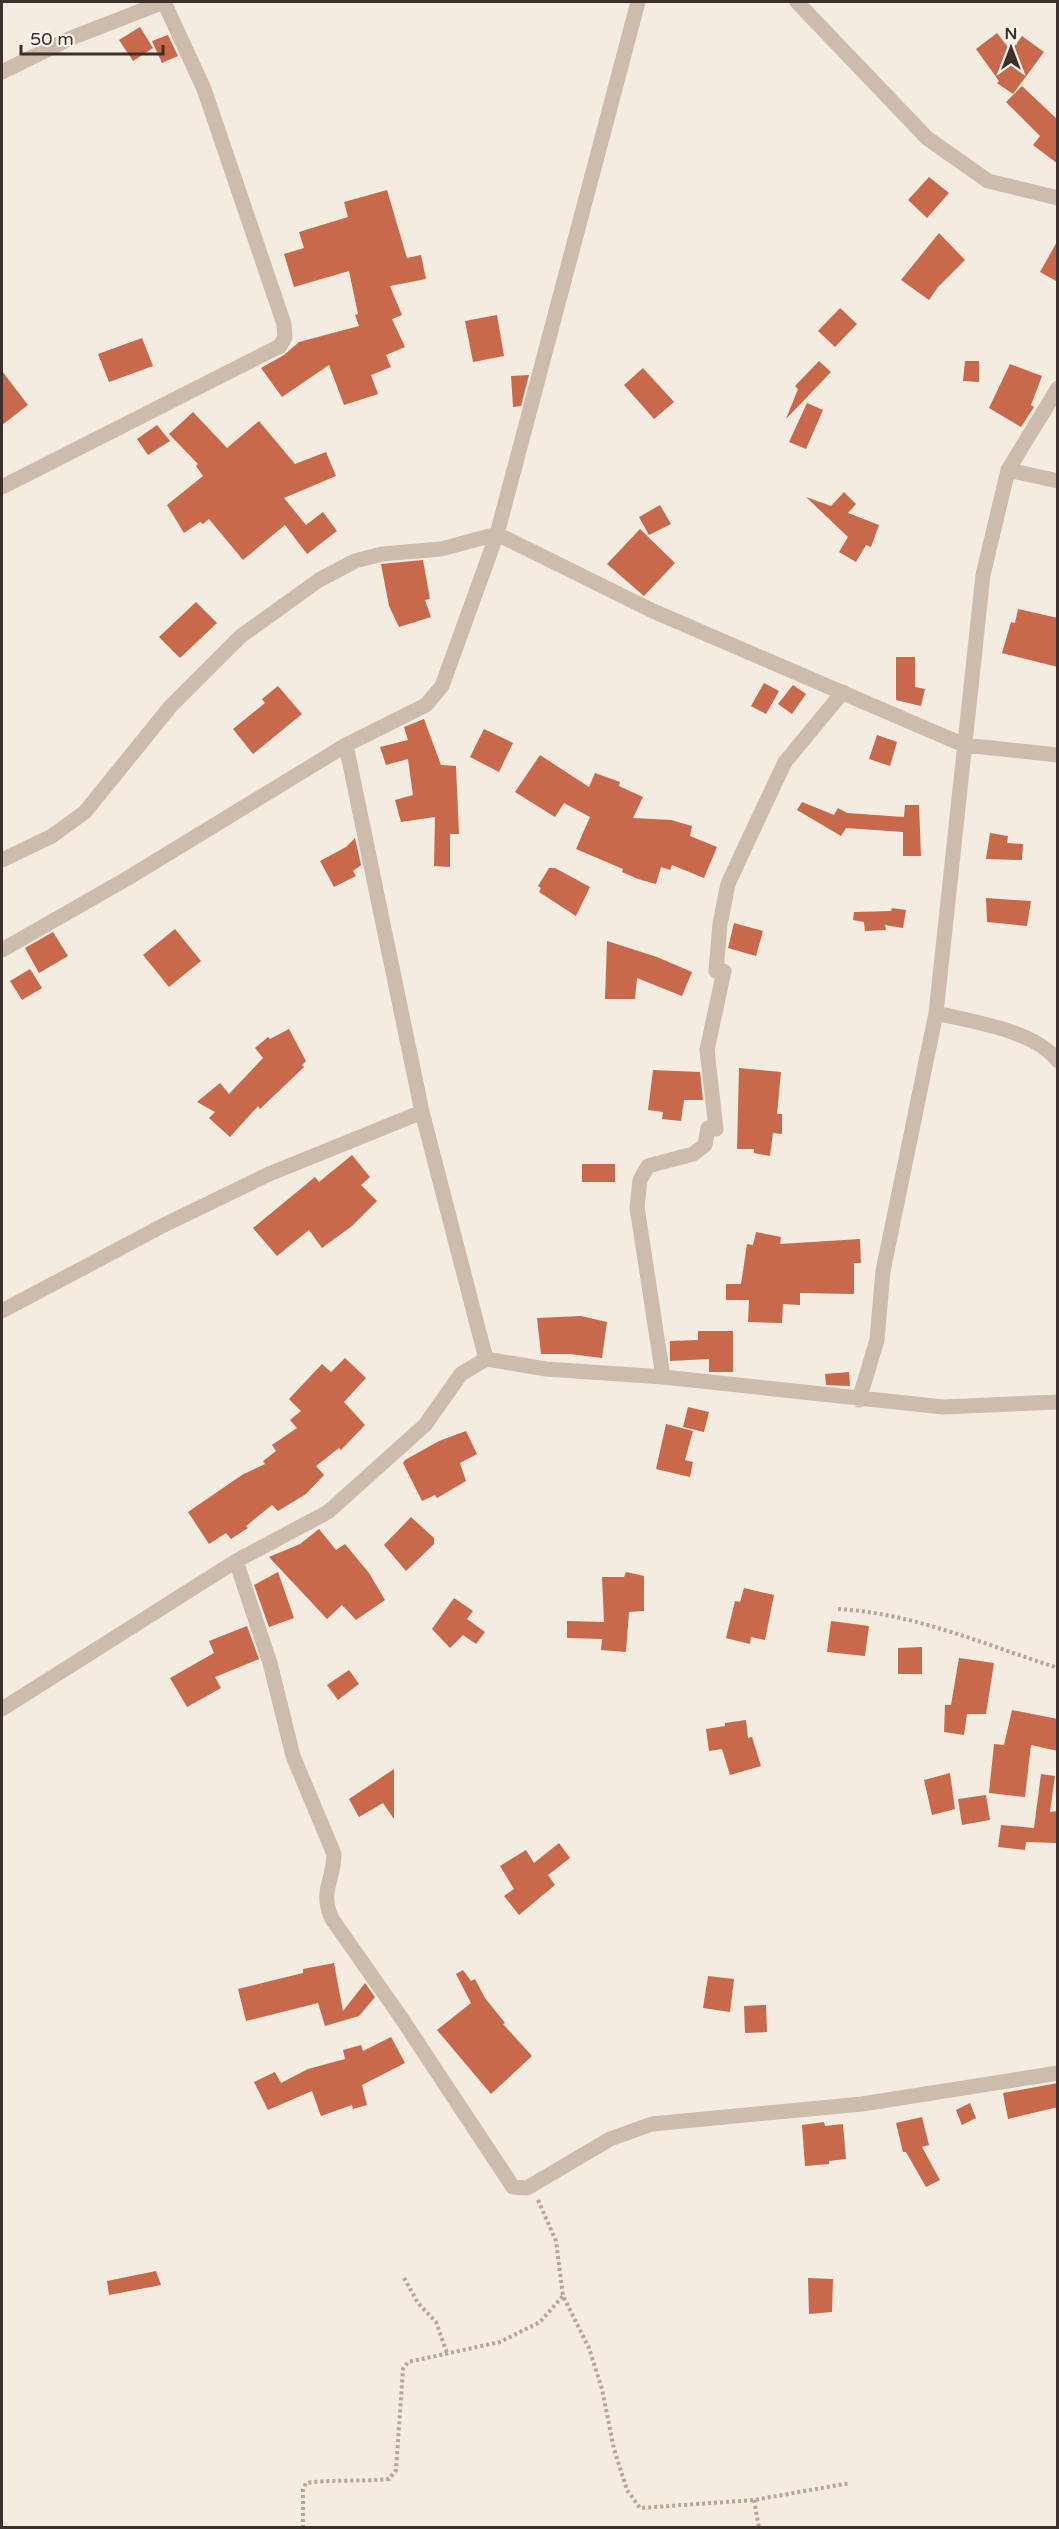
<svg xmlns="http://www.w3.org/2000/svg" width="1059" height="2529" viewBox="0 0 1059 2529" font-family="'Varela Round',sans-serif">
	<rect width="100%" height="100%" fill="#f4ebe1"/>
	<!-- building -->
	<path fill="#c8694b" d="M140 27 153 48 133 61 119 40Z
		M997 33 1011 51 1022 36 1044 52 1013 94 997 83 999 81 976 49Z
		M168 35 178 56 162 63 152 41Z
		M1022 86 1058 120V164L1033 145 1040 136 1006 102Z
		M929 177 949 193 927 218 908 200Z
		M387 190 407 258 421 255 426 279 390 286 402 315 392 319 405 347 386 355 391 367 371 375 378 394 344 405 329 365 282 397 261 368 284 355 299 342 359 326 355 315 358 314 349 271 294 287 284 254 304 248 299 232 348 217 344 202Z
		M939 233 965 260 938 287 929 300 901 280Z
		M1058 240V282L1040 272Z
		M840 308 857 324 835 347 818 331Z
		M497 315 504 356 473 362 465 321Z
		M142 338 153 366 109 382 98 354Z
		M819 361 831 372 786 419 798 389 795 386Z
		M965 361H979V382L963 381Z
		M1010 364 1042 376 1031 405 1034 407 1021 427 989 408Z
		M643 368 674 402 654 419 624 385Z
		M2 371 28 405 2 425Z
		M529 375 521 406 513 407 511 376Z
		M807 403 823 410 806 449 789 442Z
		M193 412 227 448 259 421 295 464 326 452 336 476 284 498 306 525 323 512 337 531 307 554 285 525 243 560 209 519 203 524 200 522 184 533 167 505 203 476 196 466 198 464 169 434Z
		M157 425 170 441 148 455 137 439Z
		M844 492 856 504 848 513 879 525 871 547 866 545 856 562 839 552 848 537 806 497 831 506Z
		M660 505 671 524 649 535 639 517Z
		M640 529 675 563 644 596 607 564Z
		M423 560 430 599 425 600 431 617 399 627 389 606 381 564Z
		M196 602 217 623 180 658 159 637Z
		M1018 609 1058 618V667L1002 653 1011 622 1015 623Z
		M896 657H915V687L925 689 921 706 896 700Z
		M764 683 779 691 766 714 751 706Z
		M793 685 806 694 792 714 778 704Z
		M278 686 302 714 253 754 233 729 265 703 262 699Z
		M424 719 441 765 456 766 459 834H450V867L434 866 435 817 401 822 395 800 413 795 408 759 386 765 380 747 408 740 404 727Z
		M484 729 513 743 499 772 470 757Z
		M877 735 897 742 890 766 869 759Z
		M540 755 589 787 595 773 620 782 619 786 643 797 633 818 671 820 692 826 690 836 717 847 704 878 672 865 670 870 661 867 656 884 638 879 622 872 623 869 576 849 590 817 564 803 555 817 515 792Z
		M802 802 834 815 838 808 847 813 904 817 905 805H919L921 856H903V832L846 828 841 836 797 810Z
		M990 833 1008 836 1007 843 1023 844 1022 860 986 859Z
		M355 838 361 865 353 871 356 876 334 887 320 861 346 847Z
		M549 868H555L590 887 576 916 539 892 541 888 538 886Z
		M986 898 1031 901 1027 926 987 922Z
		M892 908 906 910 903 928 885 925 886 930 865 931 864 922 853 920 854 912 891 911Z
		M734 923 763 931 756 956 728 948Z
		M175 929 201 961 169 987 143 955Z
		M53 932 68 956 39 973 25 948Z
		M607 941 657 957 692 972 682 996 637 978 635 999H605Z
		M30 969 42 988 22 1000 10 981Z
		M289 1029 306 1061 302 1065 304 1067 260 1109 258 1106 230 1137 209 1118 215 1112 197 1102 220 1083 229 1094 263 1058 255 1048 268 1037 270 1039Z
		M739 1068 781 1072 777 1114H782V1134L773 1133 770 1156 754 1153V1149H737Z
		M653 1070 700 1072 703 1100H684L681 1121 662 1119 663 1112 648 1110Z
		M352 1155 370 1177 361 1185 377 1201 352 1226 322 1248 309 1230 277 1256 253 1228 315 1177 319 1182Z
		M582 1164H615V1182H582Z
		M756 1232 781 1237 780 1244 860 1239 861 1263H854V1294L800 1293V1305L783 1304 782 1323 748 1322 749 1300H726V1284H741L747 1244 753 1245Z
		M581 1316 607 1322 602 1358 570 1354H541L537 1318Z
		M698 1331H733V1372H709V1359L670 1361V1341L698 1340Z
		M345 1358 366 1378 344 1402 365 1425 341 1450 339 1448 316 1466 324 1475 306 1494 278 1511 272 1505 246 1526 248 1528 231 1539 226 1533 209 1544 188 1512 242 1475 265 1464 263 1461 276 1451 272 1445 297 1428 290 1420 301 1411 289 1399 322 1364 331 1372Z
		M849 1372 850 1386 826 1385 825 1374Z
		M688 1407 709 1412 704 1432 683 1427Z
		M666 1424 693 1431 685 1460 693 1462 690 1477 656 1469Z
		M466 1431 477 1454 460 1463 466 1481 437 1498 435 1495 422 1501 403 1463 405 1460 439 1441Z
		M411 1517 434 1538V1544L406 1571 384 1545Z
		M319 1529 336 1550 345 1544 369 1573 385 1600 356 1620 342 1605 327 1619 269 1557 300 1544Z
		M278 1572 294 1618 269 1627 254 1585Z
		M626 1572 644 1576V1611L629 1612 626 1652 601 1650 602 1639 567 1638V1621L604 1622 602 1577H624Z
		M744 1588 774 1595 765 1640 751 1637 750 1644 726 1638 735 1601 740 1602Z
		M454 1598 473 1611 467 1619 485 1632 476 1644 463 1635 450 1648 432 1629Z
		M831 1621 869 1626 865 1656 827 1652Z
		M247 1626 259 1659 215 1677 221 1688 187 1707 170 1678 214 1653 209 1641Z
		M922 1647V1674H898V1648Z
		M959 1658 994 1663 986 1714H967L964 1735 944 1732 945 1705H951Z
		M349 1670 359 1684 338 1700 327 1685Z
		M1012 1710 1058 1719V1751L1031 1745 1025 1797 989 1793 994 1744 1004 1745Z
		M746 1720 748 1738 752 1737 761 1766 730 1775 722 1749 709 1751 706 1729 725 1726V1723Z
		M394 1769V1819L383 1803 359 1817 349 1799Z
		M950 1773 955 1809 932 1815 924 1780Z
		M1041 1774 1055 1776 1050 1812 1058 1811V1843L1026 1842 1025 1850 998 1847 1001 1825 1034 1828Z
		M986 1795 990 1820 962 1825 958 1799Z
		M559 1843 570 1858 548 1875 555 1885 519 1915 504 1896 514 1889 500 1866 526 1850 534 1863Z
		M334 1963 343 2011 365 1983 375 1997 359 2016 325 2026 318 2003 246 2021 238 1989 303 1973V1969Z
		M463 1970 471 1981 475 1979 485 1998 505 2023 503 2024 532 2056 491 2094 437 2030 471 2003 456 1974Z
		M708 1976 734 1979 730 2012 703 2008Z
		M766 2005 767 2032 745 2033 744 2006Z
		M391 2037 405 2063 362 2085 367 2105 353 2109 352 2105 321 2116 312 2091 268 2110 254 2082 275 2072 281 2083 308 2069 345 2059 343 2050 361 2045 363 2051Z
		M1058 2083V2107L1008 2119 1003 2093Z
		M970 2103 976 2118 962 2125 956 2110Z
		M922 2117 929 2145 922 2147 940 2180 926 2187 906 2152H903L896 2123Z
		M824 2122 825 2126 843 2124 846 2159 829 2161V2164L805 2166 802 2125Z
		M156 2271 161 2285 109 2295 107 2281Z
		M808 2278 833 2279 832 2312 809 2314Z"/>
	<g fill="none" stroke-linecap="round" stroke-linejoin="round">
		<!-- path -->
		<path stroke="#b9a596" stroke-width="4" stroke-dasharray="3 3" stroke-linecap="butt" d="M838 1609C913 1613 986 1645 1058 1668
			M538 2200 556 2241 563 2296 589 2348 602 2389 614 2449 627 2490 640 2508 754 2500 850 2483
			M404 2278 418 2303 436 2322 447 2353
			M754 2500 759 2528
			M303 2528V2490L306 2483C334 2479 361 2482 389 2479L396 2470 403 2369 408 2362 500 2342 540 2322 563 2296"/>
		<!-- minor -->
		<path stroke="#cdbbac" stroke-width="15" d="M797 2 927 138 988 181 1058 198
			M2 72 71 38 164 2
			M1008 470 1058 481
			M2 487 280 346 285 337 284 324 204 89 164 2
			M2 860 52 836 85 812 170 707 241 636 319 580 355 561 382 554 441 549 497 534 653 611 964 745 1058 755
			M2 950 128 878 346 745
			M936 1013C973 1022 1034 1030 1058 1061
			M2 1311 162 1226 269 1174 422 1112
			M486 1359 422 1112 346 745 426 705 442 686 497 534 638 2
			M663 1377 637 1207 640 1180 648 1166 693 1154 705 1145 708 1128 716 1129 707 1050 724 971H716L720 924 728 884 745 847 785 762 843 692
			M859 1400 877 1340 883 1271 936 1013 983 575 1008 470 1058 388
			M236 1561 270 1663 293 1756 334 1854C334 1881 319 1891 332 1919L400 2016 513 2187 527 2188 610 2139 652 2124 862 2104 1058 2073
			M2 1709 236 1561 328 1512 425 1425 461 1374 486 1359 546 1369 663 1377 943 1407 1058 1402"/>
	</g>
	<!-- border -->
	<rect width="1059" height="2529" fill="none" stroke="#3b302b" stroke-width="6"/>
	<!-- north arrow -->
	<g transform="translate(1011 48)" stroke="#fbf5ee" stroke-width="4.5" paint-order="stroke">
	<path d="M0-4.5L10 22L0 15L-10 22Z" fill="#3b302b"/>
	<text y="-9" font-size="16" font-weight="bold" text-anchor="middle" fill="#3b302b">N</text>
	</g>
	<!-- scale -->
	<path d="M21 45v9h142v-9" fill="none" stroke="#3b302b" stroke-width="3"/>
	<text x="30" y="45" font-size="18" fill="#3b302b" stroke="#fbf5ee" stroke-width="4.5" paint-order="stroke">50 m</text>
</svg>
